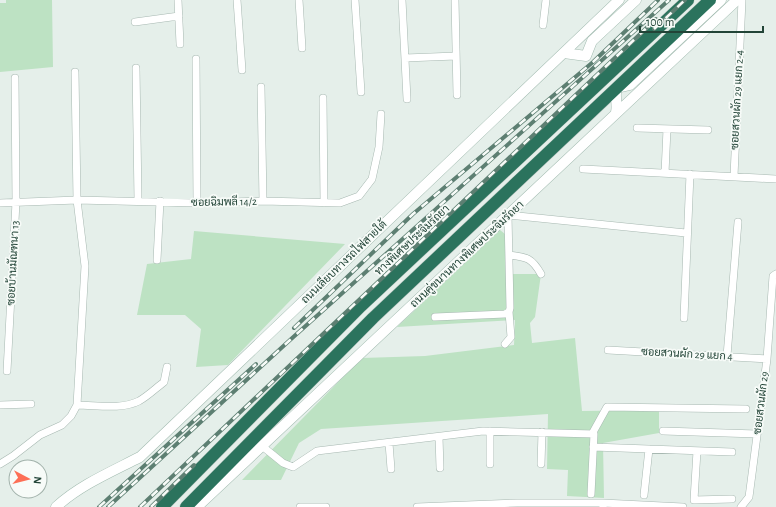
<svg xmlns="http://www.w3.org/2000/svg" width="776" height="507" viewBox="0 0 776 507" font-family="'Alegreya Sans',Sarabun,sans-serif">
	<rect width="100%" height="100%" fill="#e5efea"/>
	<!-- green -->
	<path fill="#bde2c3" d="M6 0H52L53 67 0 72V3H6Z
		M500 230 505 234 506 274H541L535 317 530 323 532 343 575 338 582 411 659 410V433L603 443 604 498 567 496 568 470 547 469 548 414 321 429 299 443 281 480H242L362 358 425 356 514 345 515 320 397 327Z
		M194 231 345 244 228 365 196 367 201 329 185 315H137L147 264 191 259Z"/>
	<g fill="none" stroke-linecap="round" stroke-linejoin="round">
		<defs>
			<path id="street" d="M178 0 180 44
				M237 0 242 70
				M299 0 302 48
				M355 0 361 92
				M402 0 407 99
				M455 0 457 95
				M135 22 179 16
				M543 25 546 0
				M405 58 456 56
				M196 59 197 203
				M136 68 138 200
				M261 87 263 201
				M323 98 324 203
				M637 128 708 130
				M583 169 776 179
				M665 173 667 129
				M734 176 742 0
				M0 203 77 200 197 203 263 201 340 203 359 196 372 179 379 147 381 114
				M509 255C527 257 532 258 541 274
				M157 260 160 201
				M435 317 505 314 509 312 510 308 508 215 686 233
				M684 318 690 174
				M505 344 511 337 509 312
				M608 350 767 359
				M727 356 738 222
				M7 371 16 202 15 78
				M0 405 31 404
				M77 405C96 405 121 410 139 401 148 396 156 388 164 382L167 367
				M663 431 757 434
				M592 434 607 407 746 409
				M439 437 440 468
				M389 443 391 469
				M262 446 283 463 293 467 317 451 483 431 594 434 591 494
				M593 447 732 452
				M697 451 694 500 732 499
				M0 464 13 456 40 435 62 425 71 416 77 405 85 266 77 200 75 72
				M490 464V431
				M541 464 542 432
				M644 495 649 449
				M300 507H326
				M417 507 517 503H603
				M603 507V503L683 507
				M741 507 749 497 767 359 773 276 776 274"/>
			<path id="secondary" d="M564 53 586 56 592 41 636 0
				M616 112C618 105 614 94 617 88L630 85 721 0
				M56 507C80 485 111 472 140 457L619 0
				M197 507 737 0"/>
			<path id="highway" d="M162 507 361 306 688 0
				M186 507 373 318 710 0"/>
		</defs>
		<!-- street casing -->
		<use href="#street" stroke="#a7b8b1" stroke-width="8"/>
		<!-- secondary casing -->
		<use href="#secondary" stroke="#a3bcb1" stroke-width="11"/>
		<!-- highway casing -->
		<use href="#highway" stroke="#c1cbc7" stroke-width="13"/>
		<!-- street -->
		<use href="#street" stroke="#fff" stroke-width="7"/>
		<!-- secondary -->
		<use href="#secondary" stroke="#fff" stroke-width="10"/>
		<!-- highway -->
		<use href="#highway" stroke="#2b735d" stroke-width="12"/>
		<defs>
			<path id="rail" d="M654 29 685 0
				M294 328 413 214 593 62 658 0
				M99 507 256 364
				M108 507 290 340 669 0
				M140 507 656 19
				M151 507 194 465"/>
		</defs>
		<!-- rail casing -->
		<use href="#rail" stroke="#5d7f72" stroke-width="4"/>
		<!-- rail -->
		<use href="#rail" stroke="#f7fbf8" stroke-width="2.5" stroke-dasharray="8" stroke-linecap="butt"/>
	</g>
	<g text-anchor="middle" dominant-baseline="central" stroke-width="3.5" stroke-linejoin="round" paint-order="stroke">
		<!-- street labels -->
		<g font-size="11" fill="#224437" stroke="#f7fbf8">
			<text transform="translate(737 100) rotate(-87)">ซอยสวนผัก 29 แยก 2-4</text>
			<text transform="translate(224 202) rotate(-1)">ซอยฉิมพลี 14/2</text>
			<text transform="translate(412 240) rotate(-43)">ทางพิเศษประจิมรัถยา</text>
			<text transform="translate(467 254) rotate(-43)">ถนนคู่ขนานทางพิเศษประจิมรัถยา</text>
			<text transform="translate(344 262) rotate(-44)">ถนนเลียบทางรถไฟสายใต้</text>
			<text transform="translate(13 263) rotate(-87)">ซอยบ้านมัณฑนา 13</text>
			<text transform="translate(687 354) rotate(3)">ซอยสวนผัก 29 แยก 4</text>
			<text transform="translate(761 403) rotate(-83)">ซอยสวนผัก 29</text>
		</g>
	</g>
	<!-- north arrow -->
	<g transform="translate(28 479) rotate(97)"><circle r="19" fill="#f7fbf8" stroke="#a2b2ab"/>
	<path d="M0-3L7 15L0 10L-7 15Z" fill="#fd6f56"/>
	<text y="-6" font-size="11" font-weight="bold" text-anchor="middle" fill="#224437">N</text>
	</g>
	<!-- scale -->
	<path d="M640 26v6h123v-6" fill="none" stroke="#224437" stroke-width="2"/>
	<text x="646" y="26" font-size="12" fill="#224437" stroke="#f7fbf8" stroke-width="3" paint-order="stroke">100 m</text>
</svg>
